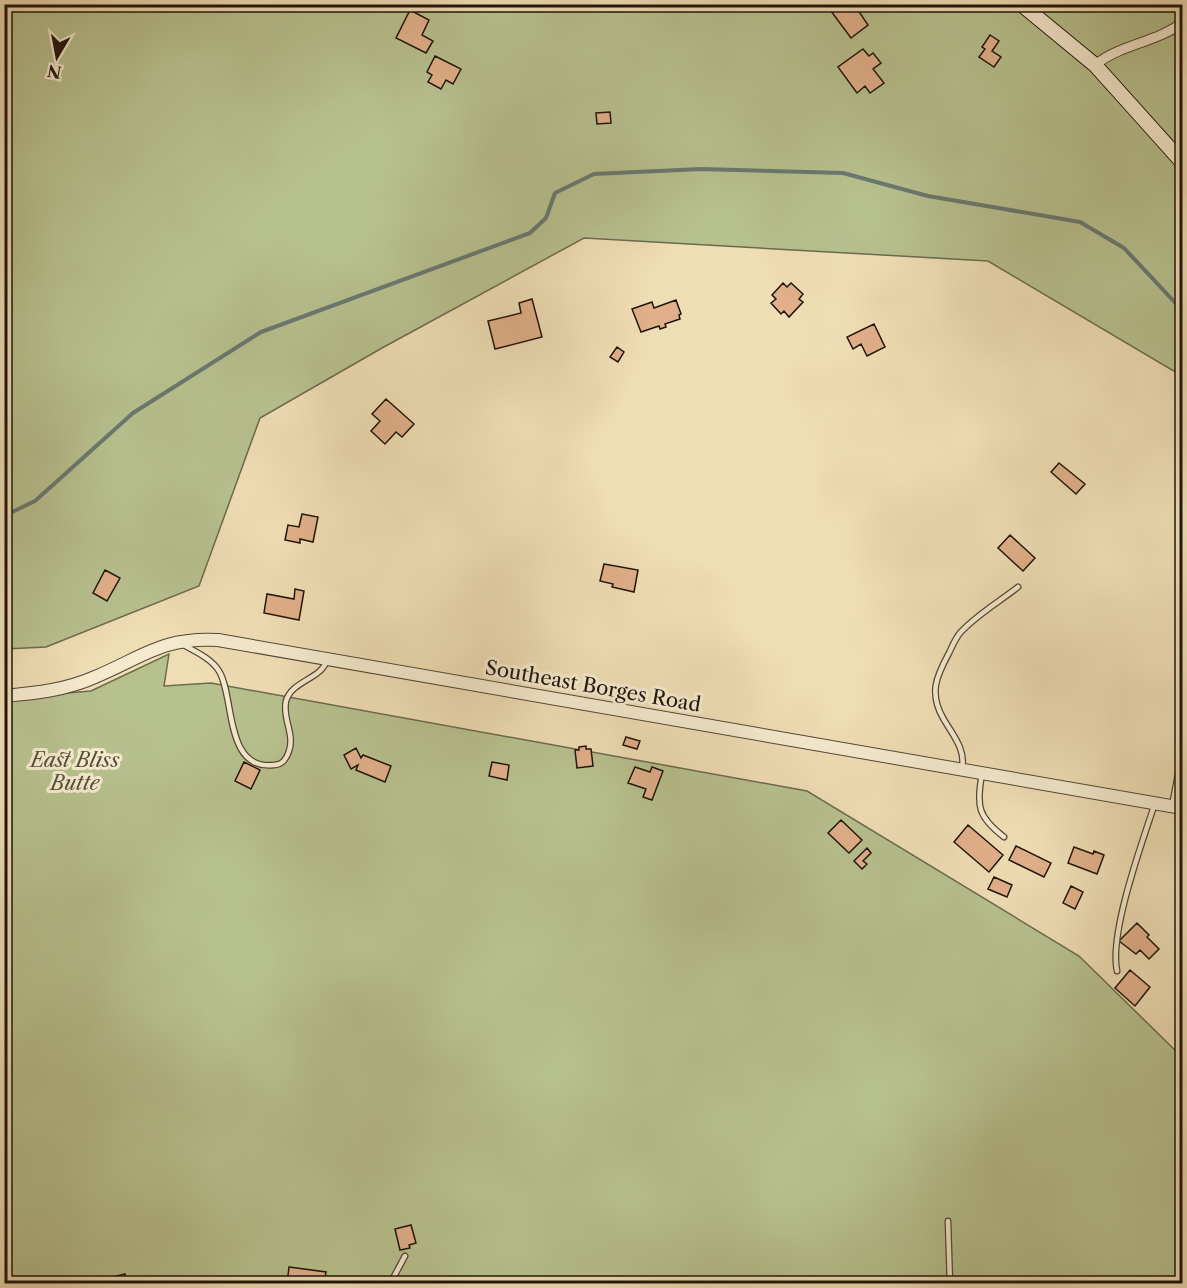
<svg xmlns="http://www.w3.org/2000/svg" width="1187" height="1288" viewBox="0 0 1187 1288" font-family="'Libre Caslon Text',serif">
	<rect width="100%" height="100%" fill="#efddb4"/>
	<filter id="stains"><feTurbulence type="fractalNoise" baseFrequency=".00333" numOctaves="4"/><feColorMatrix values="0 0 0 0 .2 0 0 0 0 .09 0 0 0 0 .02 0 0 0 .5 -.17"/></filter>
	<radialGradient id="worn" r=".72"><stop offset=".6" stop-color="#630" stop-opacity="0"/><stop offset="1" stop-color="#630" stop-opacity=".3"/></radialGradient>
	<!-- green -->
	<path fill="#b7c18e" stroke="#6b6a4c" stroke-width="1.5" d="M5 5H1182V376L988 261 584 238 382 348 260 418 199 586 46 647 5 649Z
		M169 654 164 686 211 683 807 791 1079 956 1182 1057V1283L5 1284V698L91 691Z"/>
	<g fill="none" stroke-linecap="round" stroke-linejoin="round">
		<!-- stream -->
		<path stroke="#697870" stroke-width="4" d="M4 516 35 501 133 413 261 332 530 233 546 218 555 193 594 174 701 169 843 173 928 196 1080 222 1124 248 1182 310"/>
	</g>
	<!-- building -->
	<path fill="#e1b08a" stroke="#1f140b" stroke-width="1.5" d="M839 4H854L868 25 851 38 831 11Z
		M410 10 429 20 422 35 433 41 426 53 396 38Z
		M990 35 999 41 992 51 1001 57 994 67 979 57 985 49 982 47Z
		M863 49 869 56 873 53 881 63 873 69 884 83 870 93 865 86 857 93 838 67Z
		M435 56 461 69 453 84 446 80 441 89 428 82 432 75 427 72Z
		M610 112 611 123 597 124 596 113Z
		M783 283 787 287 791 283 803 294 799 299 803 302 789 317 784 311 781 314 771 303 776 299 772 295Z
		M532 299 542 337 495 349 488 321 521 313 519 303Z
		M676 300 681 314 679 315 680 319 665 324 666 327 660 329 659 326 641 332 632 309 652 302 654 308Z
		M874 324 885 347 867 356 861 344 853 349 847 337Z
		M617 347 624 352 618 362 610 357Z
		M386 399 414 424 402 437 396 432 385 444 371 431 380 421 372 414Z
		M1059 463 1085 484 1076 494 1051 472Z
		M302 514 318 517 313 542 300 539V543L285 540 288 525 299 527Z
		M1010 535 1035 558 1023 571 998 548Z
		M604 564 638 570 634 592 612 587 613 584 600 581Z
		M105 570 120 578 107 601 93 593Z
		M295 589 304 591 299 620 264 613 267 594 294 599Z
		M626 737 640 741 637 749 623 745Z
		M586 746V749H591L593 766 577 768 575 750H579V747Z
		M356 748 361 758 363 755 391 766 385 782 356 770 358 765 351 769 344 755Z
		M244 762 260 770 251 789 235 781Z
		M492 762 509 765 507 780 489 776Z
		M635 767 650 772 652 767 663 771 652 800 643 797 646 789 628 783Z
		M841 820 862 840 849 853 828 833Z
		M968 825 1003 855 989 872 954 842Z
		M1016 846 1051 863 1044 877 1009 860Z
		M1074 847 1093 854 1094 851 1104 855 1097 874 1068 863Z
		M867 848 871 853 863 861 867 864 862 869 854 861Z
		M994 877 1012 885 1007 897 988 889Z
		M1071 886 1083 892 1075 909 1063 903Z
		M1137 923 1149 935 1147 937 1159 949 1149 959 1140 950 1136 954 1119 941Z
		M1130 970 1150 987 1135 1006 1115 988Z
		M411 1225 416 1243 409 1245 410 1248 400 1250 395 1229Z
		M289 1267 326 1272 324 1284H287Z
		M125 1274 126 1279 135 1278 136 1284H113L112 1277Z"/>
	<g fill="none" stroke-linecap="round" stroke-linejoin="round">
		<defs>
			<path id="service" d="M182 644C194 651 211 658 219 671 235 697 224 771 274 765 282 765 287 758 289 751 295 734 282 718 286 701 292 680 323 679 327 659
				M962 768C966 749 952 734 943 718 929 693 936 677 949 653 952 647 955 639 960 633 976 615 999 602 1018 587
				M982 774C976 806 978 817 1004 837
				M1172 806 1182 753
				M1117 971C1109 933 1142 843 1155 803
				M948 1221 950 1284
				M390 1284 405 1256"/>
			<path id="minor" d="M1095 65C1121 44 1155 43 1182 23"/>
			<path id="tertiary" d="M4 696C36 693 66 690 95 677 143 657 162 637 218 640L1182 808"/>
			<path id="secondary" d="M1021 4 1095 65 1182 162"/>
		</defs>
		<!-- service casing -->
		<use href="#service" stroke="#534635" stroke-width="7"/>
		<!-- minor casing -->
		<use href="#minor" stroke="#534635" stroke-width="11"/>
		<!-- tertiary casing -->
		<use href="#tertiary" stroke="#534635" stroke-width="14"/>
		<!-- secondary casing -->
		<use href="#secondary" stroke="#1f140b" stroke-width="16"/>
		<!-- service -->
		<use href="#service" stroke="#f5e9ce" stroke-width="4.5"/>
		<!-- minor -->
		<use href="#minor" stroke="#f5e9ce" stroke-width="9"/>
		<!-- tertiary -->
		<use href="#tertiary" stroke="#f5e9ce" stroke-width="12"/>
		<!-- secondary -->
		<use href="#secondary" stroke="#f5e9ce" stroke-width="14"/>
	</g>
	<g text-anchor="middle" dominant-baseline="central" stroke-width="6" stroke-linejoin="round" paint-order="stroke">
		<!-- street labels -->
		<g font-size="20" fill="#1f140b" stroke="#f5e9ce">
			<text transform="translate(593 686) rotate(10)">Southeast Borges Road</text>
		</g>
		<!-- park labels -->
		<g font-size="20" font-style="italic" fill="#545139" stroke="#f5e9ce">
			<text x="75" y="760">East Bliss<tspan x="75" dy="23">Butte</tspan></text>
		</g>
	</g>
	<!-- margin -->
	<rect width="1187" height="1288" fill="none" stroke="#efddb4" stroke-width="24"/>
	<rect x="6" y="6" width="1175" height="1276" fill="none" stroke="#1f140b" stroke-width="3"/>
	<rect x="12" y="12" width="1163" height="1264" fill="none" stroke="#1f140b" stroke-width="1.5"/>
	<!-- north arrow -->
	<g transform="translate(57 57) rotate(190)" stroke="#f5e9ce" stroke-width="4.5" paint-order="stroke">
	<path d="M0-4.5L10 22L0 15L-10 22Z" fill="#1f140b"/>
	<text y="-9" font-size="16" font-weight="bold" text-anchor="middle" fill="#1f140b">N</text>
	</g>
	<rect width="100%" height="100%" filter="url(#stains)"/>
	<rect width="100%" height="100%" fill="url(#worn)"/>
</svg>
